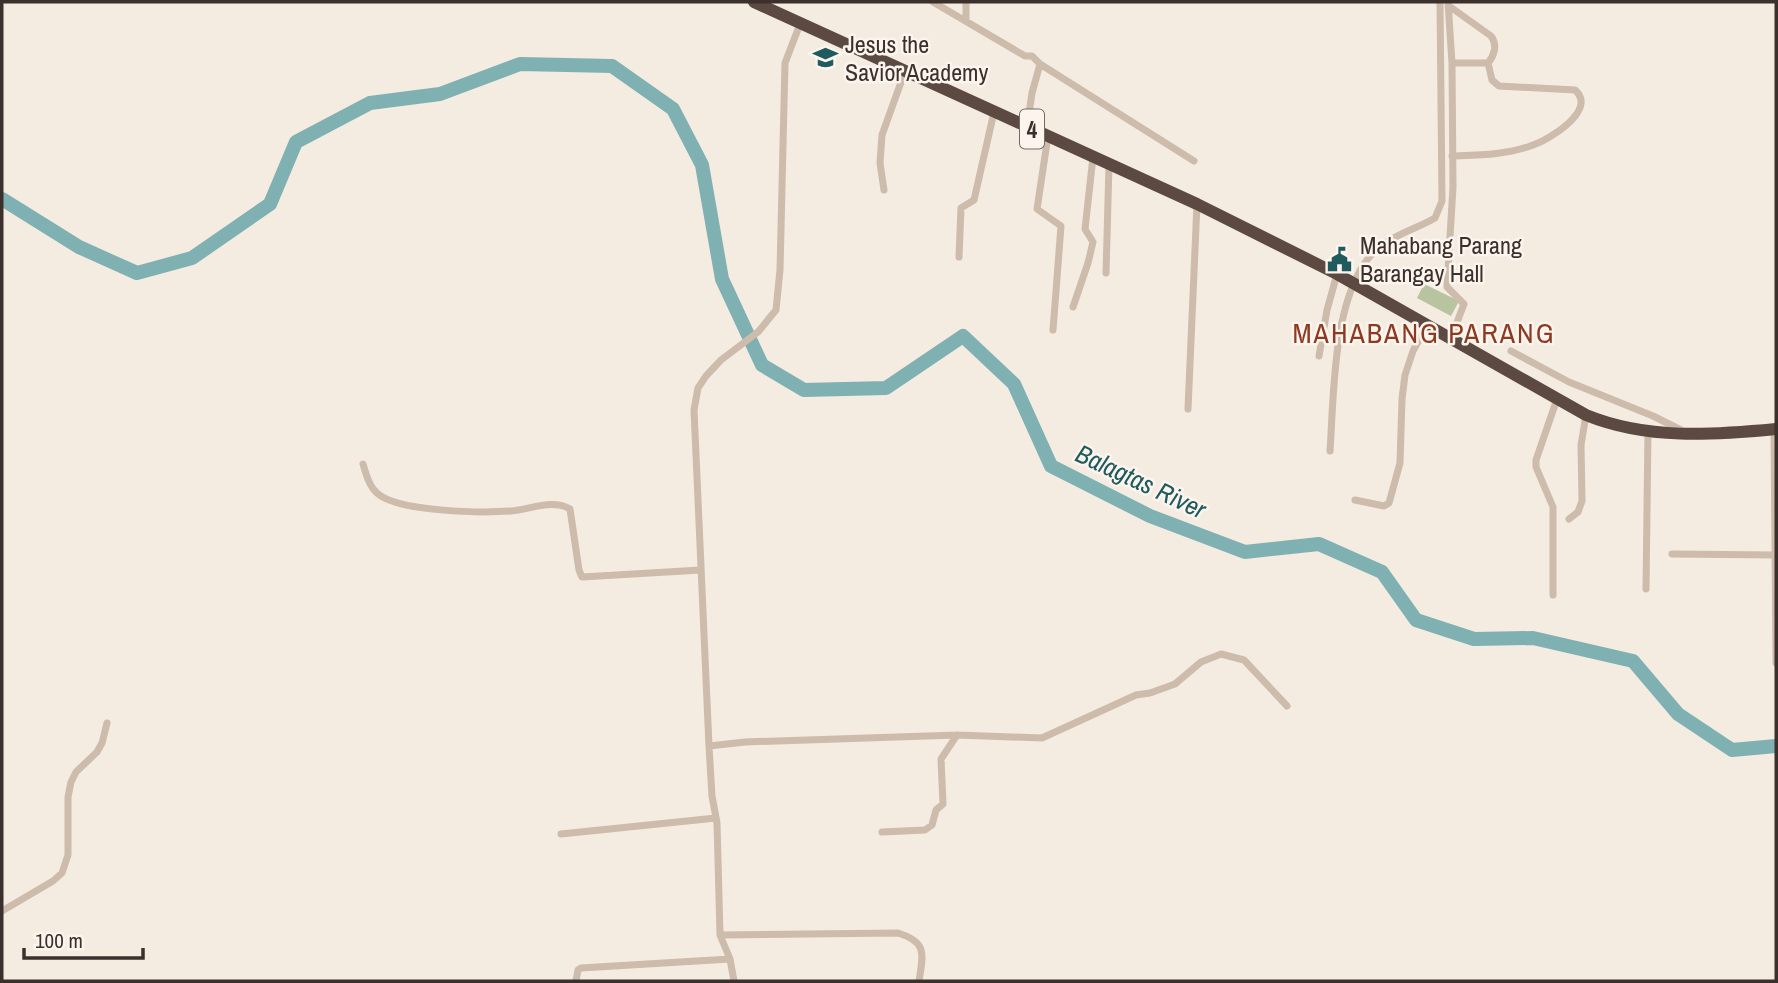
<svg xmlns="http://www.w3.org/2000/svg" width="1778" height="983" viewBox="0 0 1778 983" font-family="'Archivo Narrow',sans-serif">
	<rect width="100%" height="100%" fill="#f4ebe1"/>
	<!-- green -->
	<path fill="#b8c4a0" d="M1424 284 1459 301 1451 316 1417 298Z"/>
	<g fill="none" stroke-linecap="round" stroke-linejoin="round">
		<!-- river -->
		<path stroke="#7fb0b2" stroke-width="14" d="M2 199 79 247 137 273 192 258 270 204 296 142 370 103 440 94 520 64 612 66 673 109 702 165 722 279 762 365 804 390 886 388 963 336 1014 384 1051 466 1150 516 1245 552 1319 544 1382 572 1416 620 1474 639 1533 638 1633 661 1678 714 1732 750 1776 746"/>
		<!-- street -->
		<path stroke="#cdbbac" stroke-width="7" d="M933 2 1025 56H1032L1040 64 1032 93 1027 127
			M966 2V21
			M1448 2 1452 63 1453 187 1447 287 1464 304 1451 338
			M1449 6 1491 36C1498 45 1494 56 1488 63
			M1040 64 1194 161
			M1048 136 1037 209 1061 226 1053 330
			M1452 156C1479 155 1507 155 1533 145 1550 139 1598 110 1575 90L1499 86 1492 80 1488 63H1452
			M884 190 880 163 882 135 905 71
			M959 257 961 208 974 200 994 112
			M1106 273 1109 165
			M1073 307 1088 263 1093 242 1085 229 1093 157
			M1511 351 1569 382 1653 416 1681 430
			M1319 356 1327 310 1337 274
			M1188 409 1197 204
			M1774 430 1776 663
			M1330 451C1334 395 1332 289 1377 249 1393 235 1416 229 1435 218L1442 201 1440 2
			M363 464C366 474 369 486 377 493 397 512 483 513 511 511 529 510 553 498 570 509L579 570 582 577 701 570
			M1355 500 1384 506 1389 503 1400 463 1402 399 1405 375 1413 351 1427 325
			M1569 519 1578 512 1582 501 1581 445 1586 415
			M1672 554 1775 555
			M1646 589 1648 431
			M1553 595V507L1536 467V460L1557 399
			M709 746 745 742 957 735 1042 738 1136 695 1150 693 1175 684 1201 662 1221 654 1244 660 1287 706
			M882 832 925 830 932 825 936 810 943 804 941 759 957 735
			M561 834 716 818
			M2 911 53 881 62 873 68 855V797L71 782 76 772 97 752 102 743 107 723
			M720 935 898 933C928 942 923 955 919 981
			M576 981 578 970 581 968 730 959
			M734 981 730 959 720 935 717 823 712 796 709 746 694 410 698 388 706 376 721 360 758 332 776 310 780 270 785 63 800 24"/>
		<!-- highway -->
		<path stroke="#5c4a42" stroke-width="12" d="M754 2 1197 204 1337 274 1586 415C1647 440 1713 435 1776 429"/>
	</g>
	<!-- icons -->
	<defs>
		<symbol id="school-bare" viewBox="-9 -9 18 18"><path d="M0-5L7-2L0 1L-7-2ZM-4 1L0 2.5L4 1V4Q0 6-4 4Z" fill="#1f5a5e" stroke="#fbf5ee" stroke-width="2.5" paint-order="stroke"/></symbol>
		<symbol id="civic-bare" viewBox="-9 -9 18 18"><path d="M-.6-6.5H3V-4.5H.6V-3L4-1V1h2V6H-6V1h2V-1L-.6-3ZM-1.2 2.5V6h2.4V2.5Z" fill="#1f5a5e" stroke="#fbf5ee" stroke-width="2.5" paint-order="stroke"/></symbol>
	</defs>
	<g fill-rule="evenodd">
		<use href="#school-bare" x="808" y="40" width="35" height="35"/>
		<use href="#civic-bare" x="1322" y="242" width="35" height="35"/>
	</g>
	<g text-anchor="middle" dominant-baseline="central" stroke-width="5" stroke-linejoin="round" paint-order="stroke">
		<!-- shield labels -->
		<rect fill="#fbf5ee" stroke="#756b66" stroke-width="2" x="1020" y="109.5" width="24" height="39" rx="5"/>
		<g font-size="23" font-weight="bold" fill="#3b302b">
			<text x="1032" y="129">4</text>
		</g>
		<!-- poi labels -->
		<g font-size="24" fill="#3b302b" stroke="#fbf5ee" text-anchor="start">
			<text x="845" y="44">Jesus the<tspan x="845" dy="28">Savior Academy</tspan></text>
			<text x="1360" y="245">Mahabang Parang<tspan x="1360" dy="28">Barangay Hall</tspan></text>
		</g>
		<!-- water labels -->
		<g font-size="26" font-style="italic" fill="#1f5a5e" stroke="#fbf5ee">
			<text transform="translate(1141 481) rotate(25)">Balagtas River</text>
		</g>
		<!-- quarter labels -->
		<g font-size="28" letter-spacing="2" fill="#8c3b22" stroke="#fbf5ee">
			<text x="1424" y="333">MAHABANG PARANG</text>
		</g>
	</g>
	<!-- border -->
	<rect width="1778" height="983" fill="none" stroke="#3b302b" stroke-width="7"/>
	<!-- scale -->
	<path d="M24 948v10h119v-10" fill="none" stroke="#3b302b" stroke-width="3.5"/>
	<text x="35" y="948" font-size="21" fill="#3b302b" stroke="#fbf5ee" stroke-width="5" paint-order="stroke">100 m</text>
</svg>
